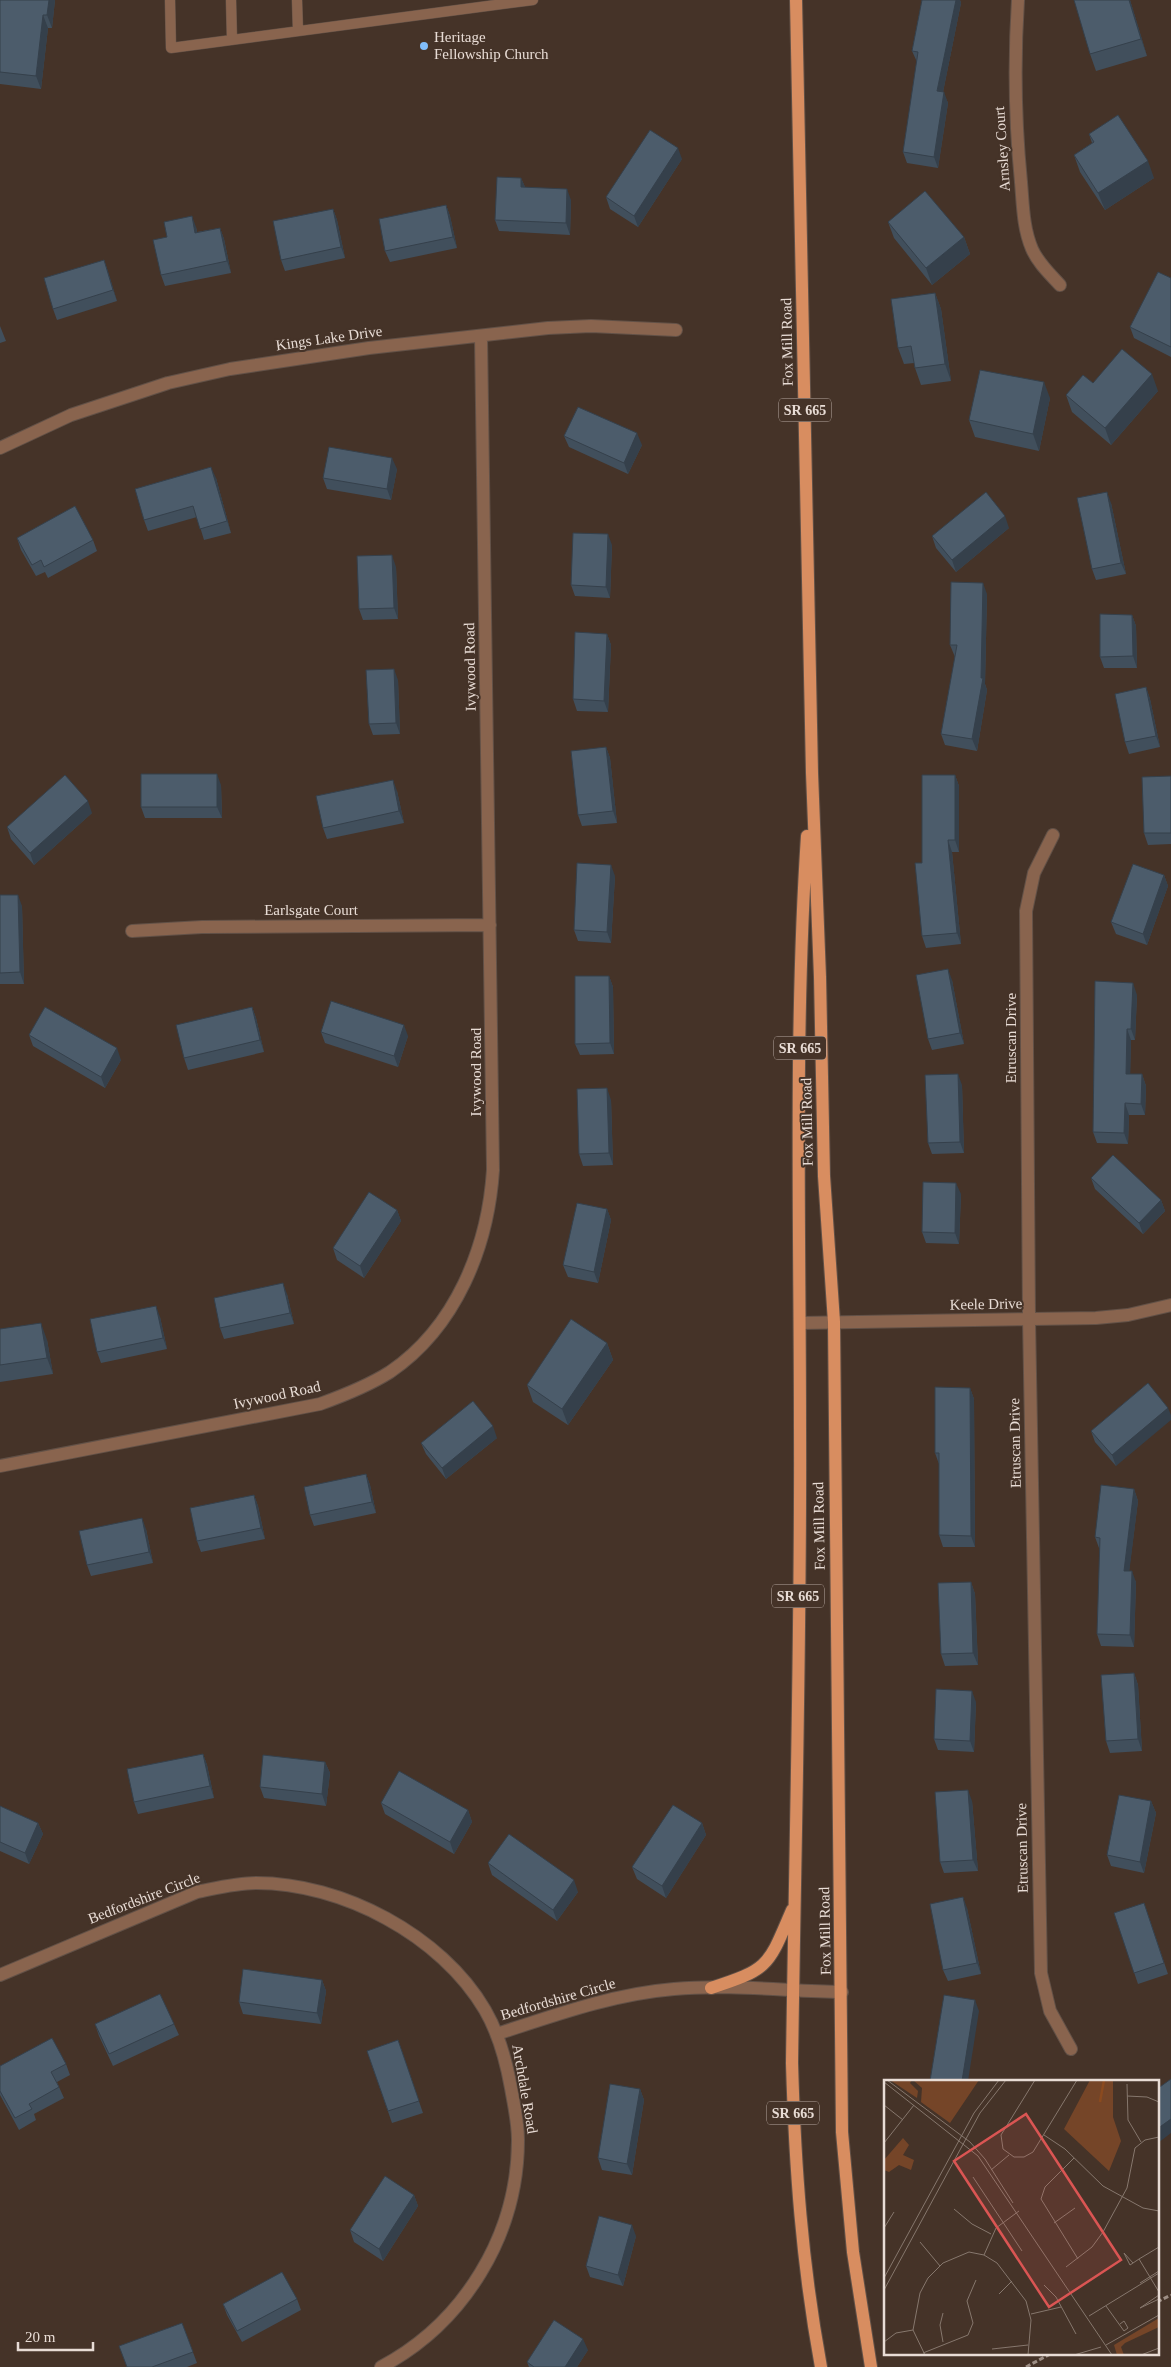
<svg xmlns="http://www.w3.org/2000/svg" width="1171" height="2367" viewBox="0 0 1171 2367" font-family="'Times New Roman',serif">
	<rect width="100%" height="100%" fill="#453328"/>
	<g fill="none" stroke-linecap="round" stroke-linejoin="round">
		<defs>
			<path id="lane" d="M170 0 171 48 533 0
				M231 0 232 40
				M297 0 298 31"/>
			<path id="street" d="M1018 0C1014 61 1015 121 1021 182 1023 205 1023 228 1032 249 1038 263 1050 274 1060 285
				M0 448 71 415 168 383 230 369 369 348 548 328 591 326 676 330
				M1053 835 1034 873 1026 911 1029 1319 1041 1973 1050 2011 1071 2049
				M132 931 202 927 490 925
				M800 1323 1096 1318 1128 1315 1171 1305
				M0 1466 320 1404C345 1395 368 1386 390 1372 456 1327 488 1247 493 1170L481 336
				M0 1975 197 1892C217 1888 236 1883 256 1883 342 1883 441 1935 485 2010 499 2034 506 2060 511 2088 514 2105 518 2122 518 2140 518 2235 464 2323 381 2367
				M497 2034C555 2015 613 1994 674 1989 729 1984 786 1991 842 1992"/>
			<path id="primary" d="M796 0 812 773 820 977 824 1176 834 1322 842 2132 853 2252 871 2367
				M807 836C794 1033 800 1230 800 1428 801 1639 795 1851 792 2063 795 2167 802 2264 821 2367
				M711 1988C770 1969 768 1966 792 1910"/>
		</defs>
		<!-- lane casing -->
		<use href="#lane" stroke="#625147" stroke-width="11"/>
		<!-- street casing -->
		<use href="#street" stroke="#625147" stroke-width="14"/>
		<!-- primary casing -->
		<use href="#primary" stroke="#625147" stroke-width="14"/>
		<!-- path -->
		<path stroke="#9d8e85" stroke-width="3" stroke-dasharray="5 2.5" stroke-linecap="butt" d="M1157 2302 1171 2295
			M1026 2367 1052 2353"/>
		<!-- lane -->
		<use href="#lane" stroke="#89644e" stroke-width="10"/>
		<!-- street -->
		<use href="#street" stroke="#89644e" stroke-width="12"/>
		<!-- primary -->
		<use href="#primary" stroke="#d88d60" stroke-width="12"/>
	</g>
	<!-- wall -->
	<path fill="#414f5c" d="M0 0H55L52 28H48L41 89 0 84Z
		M922 0H960L961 3 943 92 948 103 938 168 907 163 903 152 917 62 912 51Z
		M1130 0 1147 56 1096 71 1090 54Z
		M1089 134 1154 178 1105 210 1080 172 1074 155 1092 143Z
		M682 159 638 227 610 209 606 197Z
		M521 178 525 187 571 200 570 235 499 231 495 220Z
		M446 205 450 216 457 248 390 262 385 251Z
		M333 209 337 220 345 258 285 271 281 260Z
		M888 222 964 237 970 254 932 285 894 238Z
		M196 227 197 232 220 228 224 239 231 273 165 286 161 275 167 237Z
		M104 260 117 301 57 320 53 309Z
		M1171 278V357L1134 338 1130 327Z
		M935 293 941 309 951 381 921 385 915 368 914 363 904 364 898 348Z
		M0 326 6 341 0 343Z
		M1158 391 1111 445 1072 412 1066 395Z
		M1050 398 1039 451 975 437 969 420Z
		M564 436 642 445 628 474 569 447Z
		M397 469 391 500 327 489 323 478Z
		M216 478 231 533 204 540 197 517 148 531 144 520Z
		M1111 503 1126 574 1096 580 1092 569Z
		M1009 528 956 572 936 548 932 536Z
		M17 538 93 540 97 551 48 578 45 572 36 576 21 550Z
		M612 545 610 598 575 596 571 585Z
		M396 567 398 619 363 620 359 609Z
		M987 594 985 684 987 690 977 751 945 745 941 734 955 657 950 645Z
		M1132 615 1136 626 1137 668H1104L1100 657Z
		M607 634 611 645 608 712 577 711 573 699Z
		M398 680 400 734 373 735 369 724Z
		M1146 687 1150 699 1160 747 1129 754 1125 742Z
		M606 747 610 758 617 823 582 826 578 815Z
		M955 775 959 786V852H952L961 944 926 948 922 936V863Z
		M1171 776V844L1148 845 1144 833Z
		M221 785 222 818H145L141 807Z
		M397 791 404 823 327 839 323 828Z
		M92 813 34 865 11 839 7 827Z
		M1164 875 1168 886 1147 945 1116 934 1111 922Z
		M615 876 611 943 578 941 574 930Z
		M0 895 22 906 24 984H0Z
		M609 976 613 987 614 1054 580 1055 575 1044Z
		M952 980 964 1044 932 1050 928 1039Z
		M1137 995 1135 1040H1131L1130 1074H1142L1146 1086 1145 1115H1129L1128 1144 1097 1143 1093 1132Z
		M252 1007 256 1018 264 1052 188 1070 184 1058Z
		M321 1032 408 1036 398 1067 325 1043Z
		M29 1035 121 1060 105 1088 33 1046Z
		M962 1085 964 1153 932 1154 928 1143Z
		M611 1100 613 1165 583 1166 579 1154Z
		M1091 1178 1161 1200 1165 1211 1143 1234 1095 1189Z
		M961 1194 959 1244 926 1243 922 1232Z
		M607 1209 611 1220 598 1283 568 1277 563 1265Z
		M397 1210 401 1221 364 1278 337 1260 333 1248Z
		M287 1294 294 1324 224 1339 220 1328Z
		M160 1317 167 1349 101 1363 97 1352Z
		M0 1329 47 1340 53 1374 0 1382Z
		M607 1343 613 1360 568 1425 533 1402 527 1385Z
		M1148 1383 1116 1466 1095 1442 1091 1431Z
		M970 1388 974 1399 975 1547H943L939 1535V1464L935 1453Z
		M497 1438 446 1479 426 1454 421 1443Z
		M366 1474 370 1485 376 1513 314 1526 310 1515Z
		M1134 1489 1138 1501 1129 1571 1136 1582 1134 1647 1101 1646 1097 1634 1100 1548H1099L1095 1537Z
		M254 1495 258 1506 265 1539 201 1552 197 1541Z
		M146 1529 153 1563 91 1576 87 1565Z
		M971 1582 975 1594 978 1665 945 1666 941 1654Z
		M1134 1673 1138 1685 1142 1751 1110 1753 1106 1741Z
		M976 1702 974 1752 938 1750 934 1739Z
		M203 1754 207 1765 214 1798 138 1814 134 1802Z
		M325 1762 330 1773 326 1806 264 1798 260 1787Z
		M972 1801 978 1871 944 1873 940 1862Z
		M1151 1801 1156 1813 1144 1873 1111 1866 1107 1855Z
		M381 1803 468 1810 472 1822 454 1854 385 1814Z
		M0 1806 38 1823 43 1834 29 1864 0 1851Z
		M702 1823 706 1835 666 1898 637 1879 632 1867Z
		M488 1863 578 1892 557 1921 492 1875Z
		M1144 1903 1168 1974 1138 1984 1114 1913Z
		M967 1908 981 1974 948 1981 943 1970Z
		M322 1980 326 1991 321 2024 243 2014 239 2002Z
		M95 2024H174L179 2035 113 2066 99 2036Z
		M398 2040 423 2113 392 2123 367 2051Z
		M66 2064 70 2075 57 2082 59 2087 64 2098 34 2114 36 2120 19 2130 0 2095V2066Z
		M640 2089 644 2100 632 2175 602 2170 598 2158Z
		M414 2195 418 2206 383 2261 354 2242 350 2230Z
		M636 2236 623 2286 590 2277 586 2266Z
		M297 2299 301 2310 242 2342 227 2315 223 2304Z
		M182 2323 197 2363 187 2367H127Z
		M588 2350 577 2367H529L527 2362Z"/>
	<!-- shaded-wall -->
	<path fill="#35404b" d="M49 0H55L52 28 47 15Z
		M956 0H960L961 3 941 102 937 91Z
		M1129 0H1130L1147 56 1141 39Z
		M43 15 48 28 41 89 36 76Z
		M944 92 948 103 938 168 934 157Z
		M678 148 682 159 638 227 634 216Z
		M1148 161 1154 178 1105 210 1098 193Z
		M521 178 526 189 521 187Z
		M567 189 571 200 570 235 566 223Z
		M446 205 450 216 457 248 453 237Z
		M333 209 337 220 345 258 341 247Z
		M192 216 196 227 199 244 195 233Z
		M220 228 224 239 231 273 227 261Z
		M964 237 970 254 932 285 926 268Z
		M104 260 108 271 117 301 113 290Z
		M935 293 941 309 951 381 945 364Z
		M1152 374 1158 391 1111 445 1105 428Z
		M1044 382 1050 398 1039 451 1033 434Z
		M637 433 642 445 628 474 624 463Z
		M392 458 397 469 391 500 387 489Z
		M211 467 216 478 231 533 227 521Z
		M1107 492 1111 503 1126 574 1121 563Z
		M1005 516 1009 528 956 572 952 560Z
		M608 534 612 545 610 598 606 587Z
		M392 555 396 567 398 619 394 608Z
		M983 583 987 594 985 684 987 690 977 751 972 739 981 678Z
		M1132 615 1136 626 1137 668 1133 656Z
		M607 634 611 645 608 712 604 701Z
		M394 669 398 680 400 734 396 723Z
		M1146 687 1150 699 1160 747 1156 736Z
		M606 747 610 758 617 823 613 811Z
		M217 774 221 785 222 818 217 807Z
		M955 775 959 786V852L955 840Z
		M393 780 397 791 404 823 399 811Z
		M88 801 92 813 34 865 30 853Z
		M948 840 952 852 961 944 957 933Z
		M611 865 615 876 611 943 607 932Z
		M1164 875 1168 886 1147 945 1143 934Z
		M18 895 22 906 24 984 20 972Z
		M948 969 952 980 964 1044 960 1033Z
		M609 976 613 987 614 1054 610 1043Z
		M1133 983 1137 995 1135 1040 1131 1029Z
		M252 1007 256 1018 264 1052 260 1040Z
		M404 1025 408 1036 398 1067 394 1056Z
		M1127 1029 1131 1040 1130 1085 1126 1074Z
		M117 1048 121 1060 105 1088 101 1077Z
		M958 1074 962 1085 964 1153 960 1142Z
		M1142 1074 1146 1086 1145 1115 1141 1104Z
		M607 1088 611 1100 613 1165 609 1153Z
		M1125 1103 1129 1115 1128 1144 1124 1133Z
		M956 1183 961 1194 959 1244 955 1233Z
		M1161 1200 1165 1211 1143 1234 1139 1223Z
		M607 1209 611 1220 598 1283 594 1272Z
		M397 1210 401 1221 364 1278 360 1266Z
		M283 1283 287 1294 294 1324 290 1313Z
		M156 1306 160 1317 167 1349 163 1338Z
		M41 1323 47 1340 53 1374 47 1358Z
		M607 1343 613 1360 568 1425 562 1409Z
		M970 1388 974 1399 975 1547 971 1536Z
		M1168 1408 1171 1415V1420L1116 1466 1112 1455Z
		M493 1426 497 1438 446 1479 442 1468Z
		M366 1474 370 1485 376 1513 372 1502Z
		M1134 1489 1138 1501 1128 1582 1124 1571Z
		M254 1495 258 1506 265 1539 261 1528Z
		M142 1518 146 1529 153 1563 149 1552Z
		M1132 1571 1136 1582 1134 1647 1130 1635Z
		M971 1582 975 1594 978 1665 973 1653Z
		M1134 1673 1138 1685 1142 1751 1138 1739Z
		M972 1691 976 1702 974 1752 970 1741Z
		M203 1754 207 1765 214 1798 210 1786Z
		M325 1762 330 1773 326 1806 322 1794Z
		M968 1790 972 1801 978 1871 973 1860Z
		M1151 1801 1156 1813 1144 1873 1140 1862Z
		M468 1810 472 1822 454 1854 450 1842Z
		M38 1823 43 1834 29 1864 25 1853Z
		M702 1823 706 1835 666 1898 662 1886Z
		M574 1880 578 1892 557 1921 553 1910Z
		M963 1897 967 1908 981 1974 977 1963Z
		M322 1980 326 1991 321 2024 317 2013Z
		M975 2000 979 2011 968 2081H962Z
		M640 2089 644 2100 632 2175 627 2164Z
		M1171 2119V2133L1158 2143 1157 2129Z
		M414 2195 418 2206 383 2261 379 2249Z
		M632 2225 636 2236 623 2286 618 2275Z
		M583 2339 588 2350 577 2367H565Z"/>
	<!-- building -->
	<path fill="#4c5c6b" stroke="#35404b" d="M0 0H49L47 15H43L36 76 0 72Z
		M922 0H956L937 91 944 92 934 157 903 152 918 52 912 51Z
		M1074 0H1129L1141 39 1090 54Z
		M1118 115 1148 161 1098 193 1074 155 1094 142 1089 134Z
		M650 130 678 148 634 216 606 197Z
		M497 177 521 178V187L567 189 566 223 495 220Z
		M925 191 964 237 926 268 888 222Z
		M446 205 453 237 385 251 379 219Z
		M333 209 341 247 281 260 273 221Z
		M192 216 195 233 220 228 227 261 161 275 153 240 167 237 164 222Z
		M104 260 113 290 53 309 44 278Z
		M1158 272 1171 278V347L1130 327Z
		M935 293 945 364 915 368 911 346 898 348 891 299Z
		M1122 349 1152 374 1105 428 1066 395 1083 375 1093 383Z
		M980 370 1044 382 1033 434 969 420Z
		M578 407 637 433 624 463 564 436Z
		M329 447 392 458 387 489 323 478Z
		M211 467 227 521 200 529 193 506 144 520 135 489Z
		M986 492 1005 516 952 560 932 536Z
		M1107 492 1121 563 1092 569 1077 498Z
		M75 506 93 540 44 567 41 560 32 565 17 538Z
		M573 533 608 534 606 587 571 585Z
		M392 555 394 608 359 609 357 556Z
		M951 582 983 583 981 678H983L972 739 941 734 957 645H950Z
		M1100 614 1132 615 1133 656 1100 657Z
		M575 632 607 634 604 701 573 699Z
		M394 669 396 723 369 724 366 670Z
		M1146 687 1156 736 1125 742 1115 694Z
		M606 747 613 811 578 815 571 751Z
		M141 774H217V807H141Z
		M65 775 88 801 30 853 7 827Z
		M922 775H955V840H948L957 933 922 936 915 863H922Z
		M1171 776V833H1144L1142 777Z
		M393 780 399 811 323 828 316 796Z
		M577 863 611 865 607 932 574 930Z
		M1133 864 1164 875 1143 934 1111 922Z
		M0 895H18L20 972 0 973Z
		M948 969 960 1033 928 1039 916 975Z
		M575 976H609L610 1043 575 1044Z
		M1095 981 1133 983 1131 1029H1127L1126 1074H1142L1141 1104 1125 1103 1124 1133 1093 1132Z
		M331 1001 404 1025 394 1056 321 1032Z
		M45 1007 117 1048 101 1077 29 1035Z
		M252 1007 260 1040 184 1058 176 1025Z
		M958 1074 960 1142 928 1143 925 1075Z
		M607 1088 609 1153 579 1154 577 1089Z
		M1113 1155 1161 1200 1139 1223 1091 1178Z
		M923 1182 956 1183 955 1233 922 1232Z
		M369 1192 397 1210 360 1266 333 1248Z
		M577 1203 607 1209 594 1272 563 1265Z
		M283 1283 290 1313 220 1328 214 1298Z
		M156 1306 163 1338 97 1352 90 1319Z
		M571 1319 607 1343 562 1409 527 1385Z
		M41 1323 47 1358 0 1365V1329Z
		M1148 1383 1168 1408 1112 1455 1091 1431Z
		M935 1387 970 1388 971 1536 939 1535V1453H935Z
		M473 1401 493 1426 442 1468 421 1443Z
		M366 1474 372 1502 310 1515 304 1487Z
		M1101 1485 1134 1489 1124 1571H1132L1130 1635 1097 1634 1100 1538 1095 1537Z
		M254 1495 261 1528 197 1541 190 1508Z
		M142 1518 149 1552 87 1565 79 1531Z
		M971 1582 973 1653 941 1654 938 1583Z
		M1134 1673 1138 1739 1106 1741 1101 1675Z
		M936 1689 972 1691 970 1741 934 1739Z
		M203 1754 210 1786 134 1802 127 1769Z
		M263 1755 325 1762 322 1794 260 1787Z
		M399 1771 468 1810 450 1842 381 1803Z
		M968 1790 973 1860 940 1862 935 1792Z
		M1119 1795 1151 1801 1140 1862 1107 1855Z
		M673 1805 702 1823 662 1886 632 1867Z
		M0 1806 38 1823 25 1853 0 1842Z
		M509 1834 574 1880 553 1910 488 1863Z
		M963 1897 977 1963 943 1970 930 1904Z
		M1144 1903 1164 1963 1134 1973 1114 1913Z
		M243 1969 322 1980 317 2013 239 2002Z
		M160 1994 174 2024 109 2054 95 2024Z
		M944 1995 975 2000 962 2081H930Z
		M52 2038 66 2064 51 2072 59 2087 29 2104 32 2109 15 2118 0 2091V2066Z
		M398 2040 419 2101 388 2111 367 2051Z
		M1171 2079V2119L1157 2129V2089Z
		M610 2084 640 2089 627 2164 598 2158Z
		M385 2176 414 2195 379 2249 350 2230Z
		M599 2216 632 2225 618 2275 586 2266Z
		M282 2272 297 2299 237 2331 223 2304Z
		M554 2320 583 2339 565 2367H534L527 2362Z
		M182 2323 193 2352 152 2367H127L119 2346Z"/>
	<!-- markers -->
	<circle fill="#80bdfa" stroke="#453328" stroke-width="2" cx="424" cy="46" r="5"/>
	<g text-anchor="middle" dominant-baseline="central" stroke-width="4" stroke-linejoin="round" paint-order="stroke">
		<!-- shield labels -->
		<g fill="#453328" stroke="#b7a9a1" stroke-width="1">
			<rect x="779" y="398.5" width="52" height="23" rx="4"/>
			<rect x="774" y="1036.5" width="52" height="23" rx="4"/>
			<rect x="772" y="1584.5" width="52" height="23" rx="4"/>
			<rect x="767" y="2101.5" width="52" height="23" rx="4"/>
		</g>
		<g font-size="14" font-weight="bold" fill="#e8dcd5">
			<text x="805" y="410">SR 665</text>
			<text x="800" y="1048">SR 665</text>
			<text x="798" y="1596">SR 665</text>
			<text x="793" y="2113">SR 665</text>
		</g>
		<!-- poi labels -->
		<g font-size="15" fill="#e8dcd5" stroke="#453328" text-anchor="start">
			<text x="434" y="37">Heritage<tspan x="434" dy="17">Fellowship Church</tspan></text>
		</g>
		<!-- street labels -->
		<g font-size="15" fill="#e8dcd5" stroke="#453328">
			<text transform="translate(1002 149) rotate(-94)">Arnsley Court</text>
			<text transform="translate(329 338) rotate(-8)">Kings Lake Drive</text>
			<text transform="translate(787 342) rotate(-91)">Fox Mill Road</text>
			<text transform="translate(470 667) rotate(-91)">Ivywood Road</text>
			<text x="311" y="910">Earlsgate Court</text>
			<text transform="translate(1011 1038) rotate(-90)">Etruscan Drive</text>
			<text transform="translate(476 1072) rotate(-90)">Ivywood Road</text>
			<text transform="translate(807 1122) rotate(-91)">Fox Mill Road</text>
			<text transform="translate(986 1304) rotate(-1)">Keele Drive</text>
			<text transform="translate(277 1395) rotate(-12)">Ivywood Road</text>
			<text transform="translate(1015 1443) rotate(-91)">Etruscan Drive</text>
			<text transform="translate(819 1526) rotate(-91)">Fox Mill Road</text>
			<text transform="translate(1022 1848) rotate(-91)">Etruscan Drive</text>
			<text transform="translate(144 1898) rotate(-21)">Bedfordshire Circle</text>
			<text transform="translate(825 1931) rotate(-91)">Fox Mill Road</text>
			<text transform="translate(558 1999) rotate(-16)">Bedfordshire Circle</text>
			<text transform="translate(525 2089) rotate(80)">Archdale Road</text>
		</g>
	</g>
	<!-- overview -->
	<g transform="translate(884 2080)">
		<rect width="275" height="275" fill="#453328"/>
		<path d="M6 0H28L26 3 34 11 33 18ZM29 0H95L66 43 37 22 38 8ZM206 0H229V37L237 61 225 91 180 49ZM19 58 25 65 19 75 30 80 27 90 15 85 5 92 0 90V80ZM275 238V247L241 263 237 267 240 275H233L230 265Z" fill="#754528"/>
		<path fill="none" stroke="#8b4a1f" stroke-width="2.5" d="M216 22 220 0"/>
		<path fill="none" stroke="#86776d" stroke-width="1" d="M3 0 86 62 101 79 129 123M151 0 117 55 119 69 130 77H140L149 72 193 0M0 2 94 76 228 275M243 4 244 40 257 62M243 16 263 17 275 22M0 25 19 40M160 55 181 69 219 106 259 128 275 131M0 63 30 25M190 78 161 107 157 119 194 179M107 90 125 75M89 97 138 171M70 129 88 144 107 154M170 143 191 128M0 148 10 132M36 162 56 186M100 175 112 148 135 131M255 179 275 212M249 183 240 173 246 185 255 179 275 167M182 187 208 167 219 152 243 108 251 68 261 60 275 57M0 198 90 33 115 0M256 203 275 191M160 205 172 217 192 254M0 210 96 33 122 0M115 214 128 201M275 215 256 228 275 219M222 226 240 251 244 248 240 241 236 244M147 234 177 227M205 236 275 193M0 262 12 253 29 250M59 262 56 245 59 233M222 265 275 235M108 269 144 265M39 273 84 255 89 243 83 221 92 200M41 275 29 250 36 213 44 198 59 183 85 172 100 175 113 183 142 221 147 240 144 275M190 275 217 267M257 275 275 268"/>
		<path fill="#da5553" fill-opacity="0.15" stroke="#da5553" stroke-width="2.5" d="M142 34 237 180 165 227 70 81Z"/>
		<rect width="275" height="275" fill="none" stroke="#e8dcd5" stroke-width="2.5"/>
	</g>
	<!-- scale -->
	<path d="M18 2342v8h75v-8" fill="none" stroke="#e8dcd5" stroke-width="2.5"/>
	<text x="25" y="2342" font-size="15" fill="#e8dcd5" stroke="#453328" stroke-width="4" paint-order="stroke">20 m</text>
</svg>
